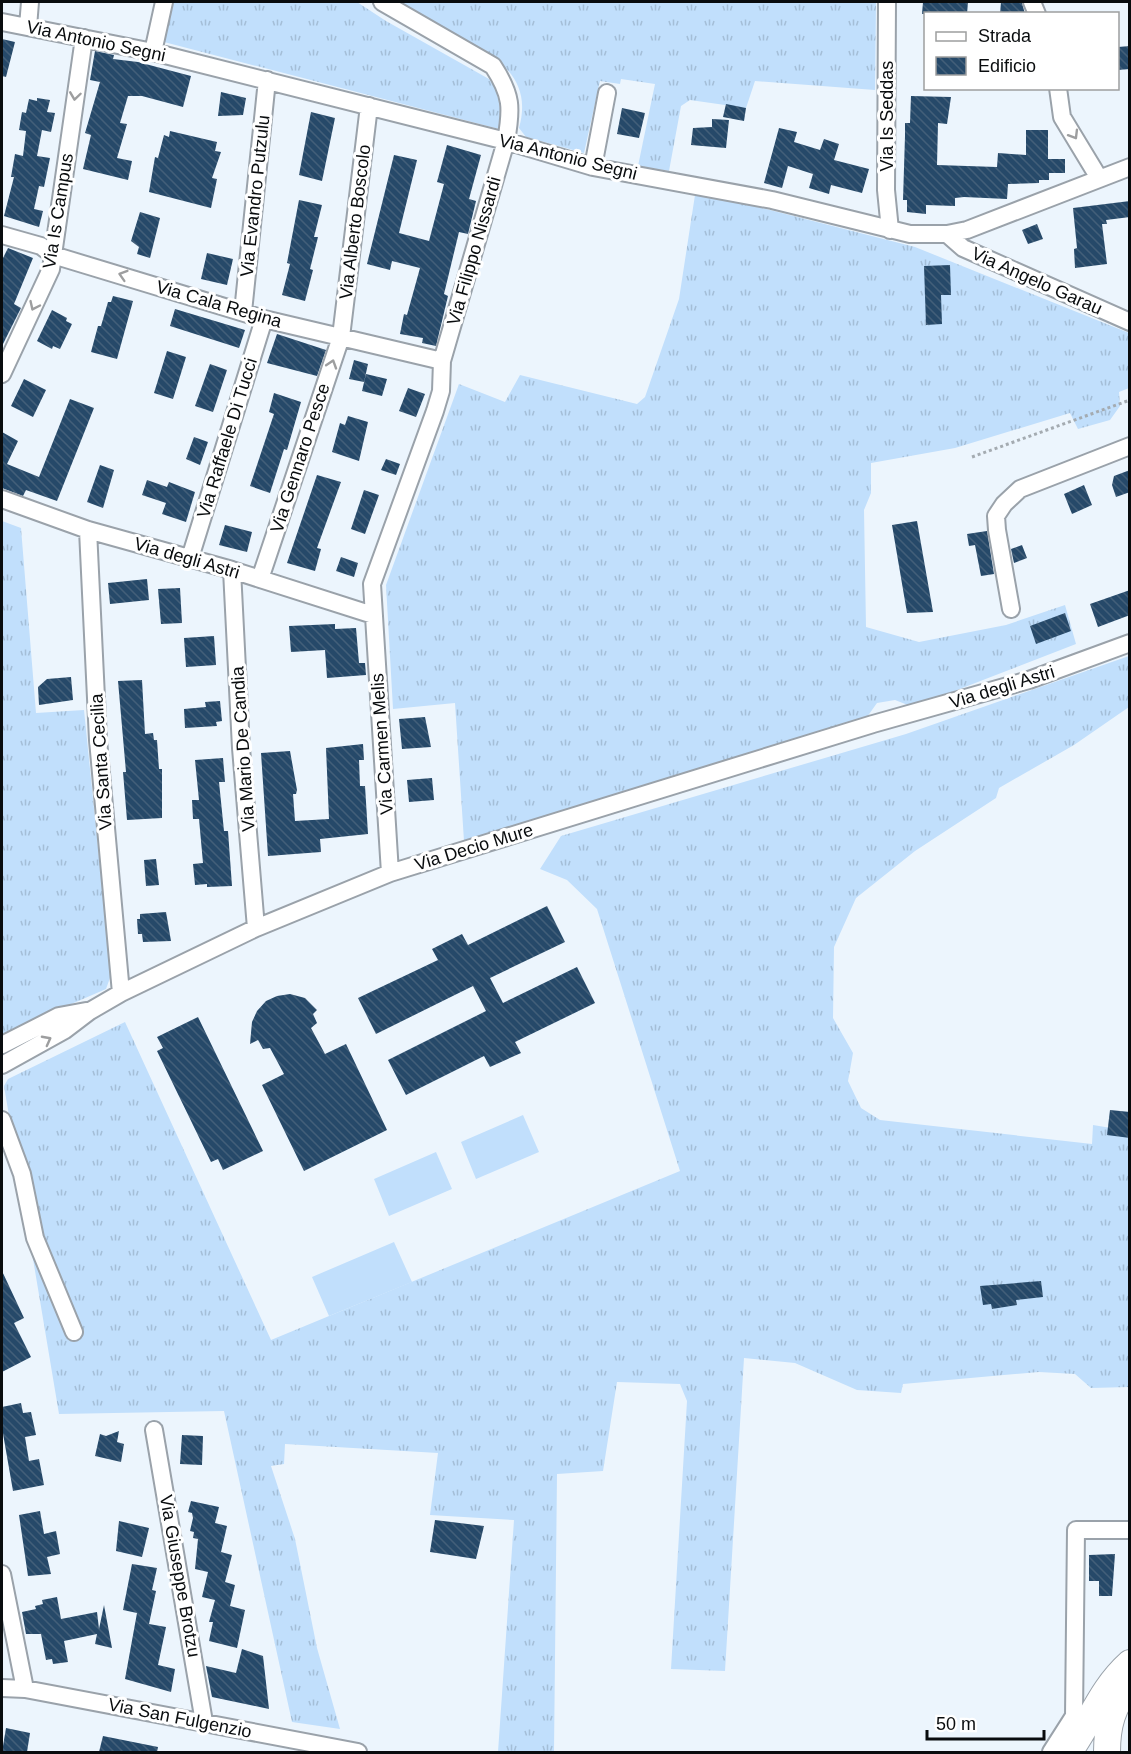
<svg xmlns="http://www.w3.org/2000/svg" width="1131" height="1754" viewBox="0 0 1131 1754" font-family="Helvetica,sans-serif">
	<defs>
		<pattern id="grass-tufts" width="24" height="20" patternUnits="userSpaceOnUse" patternTransform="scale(1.5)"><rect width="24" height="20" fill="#c1dffc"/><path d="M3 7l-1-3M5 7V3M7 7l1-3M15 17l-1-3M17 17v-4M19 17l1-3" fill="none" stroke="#a4bed7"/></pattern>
		<pattern id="building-back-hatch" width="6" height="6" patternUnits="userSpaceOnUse" patternTransform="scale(1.5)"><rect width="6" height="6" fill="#264969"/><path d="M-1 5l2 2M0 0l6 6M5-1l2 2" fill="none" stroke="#435f79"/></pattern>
	</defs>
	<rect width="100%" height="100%" fill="#ecf5fd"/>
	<!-- grass -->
	<path fill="url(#grass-tufts)" d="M173 2H357L386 21 489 79 497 90 503 125 499 129 164 42Z
		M396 2H876L875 90 755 81 746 108 690 100 681 106 669 171 638 166 655 84 621 79 620 84 600 81 584 153 526 137 519 128C534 75 492 54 452 33 434 22 415 12 396 2Z
		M695 195 746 204 915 247 1129 333V388L1119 392 1120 406 1110 420 1078 429 1070 413 955 448 871 463V493L864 510 866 627 919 642 1006 625 1065 605 1076 644 913 707 895 700 877 703 867 717 789 743 464 841 455 703 393 709 386 585 459 384 505 402 520 375 637 404 645 397 679 299Z
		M2 521 21 528 36 713 84 710 111 975 106 989 2 1034Z
		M1129 656V707L1074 745 999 788 996 798 915 851 856 898 834 947 833 1018 853 1053 848 1081 861 1108 880 1120 1092 1144 1093 1125 1129 1131V1387L1091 1388 1075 1374 1039 1372 903 1384 901 1393 857 1390 795 1363 744 1358 725 1671 671 1669 687 1401 680 1384 617 1382 603 1471 557 1474 554 1752H498L514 1520 430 1515 438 1453 285 1444 284 1464 271 1466 295 1539 317 1648 340 1729 292 1722 224 1411 59 1414 4 1086 8 1079 125 1022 271 1340 680 1171 597 909 567 880 540 869 561 836 906 734Z"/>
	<!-- pitch -->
	<path fill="#c1dffc" d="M523 1115 539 1152 476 1179 461 1142Z
		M436 1152 452 1189 389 1216 374 1179Z
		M394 1242 412 1282 329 1316 312 1277Z"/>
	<!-- building -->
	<path fill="url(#building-back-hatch)" d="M923 2H968L967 14H922Z
		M1001 2 1022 3 1025 14H1000Z
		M2 39 15 42 6 77 2 76Z
		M1130 46V69L1118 70V47Z
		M95 51 114 55 113 59 138 62 191 76 183 107 142 96H128L120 123 127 124 117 158 132 161 128 180 83 169 91 135 85 133 100 82 90 80Z
		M221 92 246 98 243 115 218 116Z
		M911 96 951 97 947 124 938 123 937 165 997 167 998 153 1026 155V130H1048V159H1065V173H1049V180H1039V183L1008 184 1007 199 964 197 955 198V206L926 205V214L907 212V200H903L905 136V123H910Z
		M37 98 50 100 47 112 55 113 51 132 42 130 37 156 50 158 44 187 39 186 34 209 43 211 39 227 4 216 14 177H11L15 154 23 156 26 131 19 130 22 112 26 113 29 99 37 101Z
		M726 104 746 108 744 121 723 117Z
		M622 108 645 113 639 138 617 134Z
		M311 112 335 118 322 181 299 175Z
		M712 119 729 120 726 148 691 145 693 128 712 127Z
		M779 128 797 132 794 142 820 150 824 139 839 144 834 160 869 169 862 193 831 185 829 194 809 188 813 174 788 166 782 188 764 183Z
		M170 131 217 142 215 151 221 152 212 178 217 179 211 208 149 192 155 157 158 158 164 135 169 137Z
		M447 145 481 155 469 199 476 201 468 234 459 232 444 294 448 296 436 346 422 343 423 338 400 334 404 314 407 315 420 268 392 261 390 270 367 264 394 155 417 160 399 233 429 241 444 184 437 182Z
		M299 200 322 205 314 237H318L310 269 313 270 305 301 282 295 290 264 287 263Z
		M1130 201V217L1106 220 1107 224H1102L1107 264 1075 268 1074 249 1077 248 1073 208Z
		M140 212 160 218 150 258 137 254 139 247 131 241Z
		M1037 224 1043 239 1028 244 1022 230Z
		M8 248 33 258 14 304 21 308 2 346V260Z
		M207 253 233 259 227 285 201 279Z
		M950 265 951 295H941L942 324 926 325 924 266Z
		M113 296 133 301 117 359 91 352 98 326H101L108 302H111Z
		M175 309 245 330 239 348 170 326Z
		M52 310 67 318 66 321 72 324 60 349 53 346 52 349 37 341Z
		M277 334 326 350 317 376 267 363Z
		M167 351 186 357 173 399 154 393Z
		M354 360 368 364 364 382 349 379Z
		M210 364 227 370 213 412 195 406Z
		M366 374 387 379 382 396 362 391Z
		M24 379 46 390 33 417 11 406Z
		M408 388 425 394 416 417 399 411Z
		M274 393 301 402 287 450 284 449 270 493 250 486 274 414 269 412Z
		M70 399 94 408 57 501 26 490 23 496 2 488V432L18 441 7 464 39 477Z
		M348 416 368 422 359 461 332 452 340 423 345 425Z
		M194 437 208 442 200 465 186 459Z
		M386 459 400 464 396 475 381 470Z
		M100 465 114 470 103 508 87 502Z
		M1130 470V492L1116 497 1112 485 1114 476Z
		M317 475 341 482 317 548 321 549 315 571 287 563Z
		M147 480 167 487 169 482 195 492 186 522 162 514 166 503 142 495Z
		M1084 485 1092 505 1072 514 1064 494Z
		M364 490 379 495 365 534 351 529Z
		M917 521 933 612 907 613 892 525Z
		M225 525 252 532 247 552 219 545Z
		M987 531 994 574 981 576 975 545 969 546 967 534Z
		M1022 545 1027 558 1014 563 1011 549Z
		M341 557 358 563 354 577 336 571Z
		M147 579 149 600 110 604 108 583Z
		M180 588 182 623 161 624 158 589Z
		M1130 590V615L1098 627 1090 604Z
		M1065 613 1071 631 1036 644 1030 626Z
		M335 624V629L356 628 359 663H365L366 675 327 678 325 650 291 652 289 626Z
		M214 636 216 665 186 667 184 638Z
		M71 677 73 700 39 705 38 687 47 679Z
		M142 680 145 734 153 733 154 740H157L159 769H162V818L127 820 123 772H126L118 681Z
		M220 701 222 721 216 722 217 726 185 728 184 709 206 707 205 702Z
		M425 717 431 747 402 749 399 719Z
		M363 744 364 760H359L360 786H365L368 834 320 839 321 852 268 856 261 753 290 751 297 790 296 794H293L295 821 329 819 326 748Z
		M223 758 225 782H219L224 831H228L232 886 207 887V884L195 885 193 864 203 863 199 819H193L192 800H199L195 760Z
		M432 778 434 800 409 802 407 780Z
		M156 859 159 885 146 886 144 860Z
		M547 906 565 942 490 978 503 1003 577 967 595 1003 515 1042 521 1053 490 1067 484 1056 406 1095 388 1060 486 1011 473 986 376 1034 358 998 438 960 432 949 462 934 468 945 474 942Z
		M166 912 171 941 143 942 142 934H138L137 919H140V914Z
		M290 994 305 998 317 1010 313 1014 317 1023 311 1028 325 1054 346 1044 387 1130 304 1171 262 1085 284 1074 270 1048 263 1049 258 1040 250 1044 252 1022 257 1011 266 1001 277 996Z
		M198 1017 263 1151 223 1170 218 1159 211 1162 157 1051 163 1048 157 1037Z
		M1110 1110 1130 1112V1138L1107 1135Z
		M2 1271 24 1318 14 1323 31 1357 2 1372Z
		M1041 1281 1043 1297 1016 1300 1017 1305 992 1309 991 1304 983 1305 980 1286Z
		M21 1403 23 1413 31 1412 36 1435 25 1437 29 1461 39 1459 44 1485 13 1491 2 1428V1407Z
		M119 1431 117 1442 124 1444 121 1462 95 1456 100 1434 106 1436Z
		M182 1435 203 1436 202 1465 180 1464Z
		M191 1501 219 1507 215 1523 227 1526 221 1552 232 1555 225 1582 235 1585 230 1606 245 1610 237 1648 209 1641 213 1622H209L215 1600 202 1597 208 1572 195 1569 198 1539 193 1538 194 1532 190 1531 193 1518 192 1513 188 1512Z
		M40 1511 44 1534 56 1531 60 1554 47 1557 51 1574 28 1576 19 1515Z
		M435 1520 484 1526 476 1559 430 1552Z
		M119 1521 149 1528 142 1557 116 1551Z
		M1115 1554 1112 1596H1099V1581H1089V1555Z
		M132 1564 157 1568 152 1590 156 1591 149 1624 166 1627 158 1665 175 1669 171 1692 125 1679 137 1613 123 1610Z
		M57 1597 61 1619 97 1612 99 1629 104 1605 112 1648 95 1644 97 1634 64 1641 68 1662 53 1664 52 1659 46 1660 41 1634H26L22 1612 36 1609 35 1606 43 1604 42 1600Z
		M242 1649 263 1656 269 1709 212 1697 206 1666 236 1673Z
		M6 1728 30 1733 27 1752H2Z
		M103 1736 158 1747 157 1752H99Z"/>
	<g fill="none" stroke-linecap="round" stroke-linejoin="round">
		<defs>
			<path id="minor" d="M382 2 493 66C512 95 512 108 506 141L442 361 441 391 435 411 372 584 390 873
				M887 2 886 190 890 230
				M1032 2 1037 14
				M2 22 153 52 506 141 593 167 772 200 910 234H947L967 230 1130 167
				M28 27 30 2
				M153 52 164 2
				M1058 88 1062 117 1099 178
				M593 167 607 93
				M947 234 963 248 1130 322
				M2 235 41 246 53 255 264 319 442 361
				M243 312 267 80
				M2 374 51 269 84 38
				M2 499 88 530 232 570 373 615
				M88 530 98 740 121 993
				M190 558 264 319
				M232 570 241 748 256 928
				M260 579 341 337 369 106
				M1011 609 997 530 996 516 1004 504 1020 489 1130 446
				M2 1045 59 1016 86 1011
				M2 1065 65 1030 90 1011 121 993 256 928 390 873 873 724 1029 680 1130 643
				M2 1120 22 1174 35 1238 74 1332
				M154 1430 204 1722
				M2 1574 25 1689
				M2 1688 25 1689 358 1752
				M1051 1752 1074 1716 1076 1530H1130"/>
			<path id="highway" d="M1069 1752C1091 1722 1100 1690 1130 1663
				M1107 1752C1107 1727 1112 1705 1130 1686"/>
		</defs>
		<!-- minor casing -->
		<use href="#minor" stroke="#9aa2aa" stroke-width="20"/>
		<!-- highway casing -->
		<use href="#highway" stroke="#9aa2aa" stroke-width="28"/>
		<!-- path -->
		<path stroke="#a4abb1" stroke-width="3" stroke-dasharray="3 3" stroke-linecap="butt" d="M972 457 1130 400"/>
		<!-- minor -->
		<use href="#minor" stroke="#fff" stroke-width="16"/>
		<!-- highway -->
		<use href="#highway" stroke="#fff" stroke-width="26"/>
	</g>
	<!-- one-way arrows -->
	<defs><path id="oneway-chevron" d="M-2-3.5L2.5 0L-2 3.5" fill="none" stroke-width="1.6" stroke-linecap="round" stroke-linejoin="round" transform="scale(1.5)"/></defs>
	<g stroke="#9d9e9f">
		<use href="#oneway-chevron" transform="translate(75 96) rotate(98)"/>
		<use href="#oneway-chevron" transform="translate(1074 135) rotate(59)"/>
		<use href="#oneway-chevron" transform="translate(123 275) rotate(-163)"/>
		<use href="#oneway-chevron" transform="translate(34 306) rotate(115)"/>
		<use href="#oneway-chevron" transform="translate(332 364) rotate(-72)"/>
		<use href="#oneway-chevron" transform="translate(47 1040) rotate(-28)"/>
	</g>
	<g text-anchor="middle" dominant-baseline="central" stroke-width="6" stroke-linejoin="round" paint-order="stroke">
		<!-- street labels -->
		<g font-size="18" fill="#090c0e" stroke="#fff">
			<text transform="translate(96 41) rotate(12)">Via Antonio Segni</text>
			<text transform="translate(887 116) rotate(-90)">Via Is Seddas</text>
			<text transform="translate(568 157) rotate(14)">Via Antonio Segni</text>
			<text transform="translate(255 196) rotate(-84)">Via Evandro Putzulu</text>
			<text transform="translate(58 211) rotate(-81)">Via Is Campus</text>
			<text transform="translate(355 222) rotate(-83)">Via Alberto Boscolo</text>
			<text transform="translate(474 251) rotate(-74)">Via Filippo Nissardi</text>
			<text transform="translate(1037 281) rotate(24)">Via Angelo Garau</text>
			<text transform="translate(219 304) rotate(16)">Via Cala Regina</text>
			<text transform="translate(227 438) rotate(-73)">Via Raffaele Di Tucci</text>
			<text transform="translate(300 458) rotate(-72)">Via Gennaro Pesce</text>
			<text transform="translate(187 558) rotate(16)">Via degli Astri</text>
			<text transform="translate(1002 687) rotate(-17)">Via degli Astri</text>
			<text transform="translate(382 744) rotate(-94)">Via Carmen Melis</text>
			<text transform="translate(243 749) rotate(-94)">Via Mario De Candia</text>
			<text transform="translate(101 762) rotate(-94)">Via Santa Cecilia</text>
			<text transform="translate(474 847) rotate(-17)">Via Decio Mure</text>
			<text transform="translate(180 1576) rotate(80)">Via Giuseppe Brotzu</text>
			<text transform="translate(180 1718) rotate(11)">Via San Fulgenzio</text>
		</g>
	</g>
	<!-- border -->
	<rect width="1131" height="1754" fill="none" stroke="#090c0e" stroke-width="6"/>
	<!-- legend -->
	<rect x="924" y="12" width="195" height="78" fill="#ffffff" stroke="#9d9e9f" stroke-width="1.5"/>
	<rect x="936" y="32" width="30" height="9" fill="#ffffff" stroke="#9d9e9f" stroke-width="1.5"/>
	<text x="978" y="42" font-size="18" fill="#090c0e">Strada</text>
	<rect x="936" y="57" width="30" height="18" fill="url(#building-back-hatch)" stroke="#9d9e9f" stroke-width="1.5"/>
	<text x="978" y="72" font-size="18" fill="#090c0e">Edificio</text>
	<!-- scale -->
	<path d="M927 1730v9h117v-9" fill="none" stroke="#090c0e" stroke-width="3"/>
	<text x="936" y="1730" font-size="18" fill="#090c0e" stroke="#ffffff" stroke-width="4.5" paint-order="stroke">50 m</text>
</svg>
